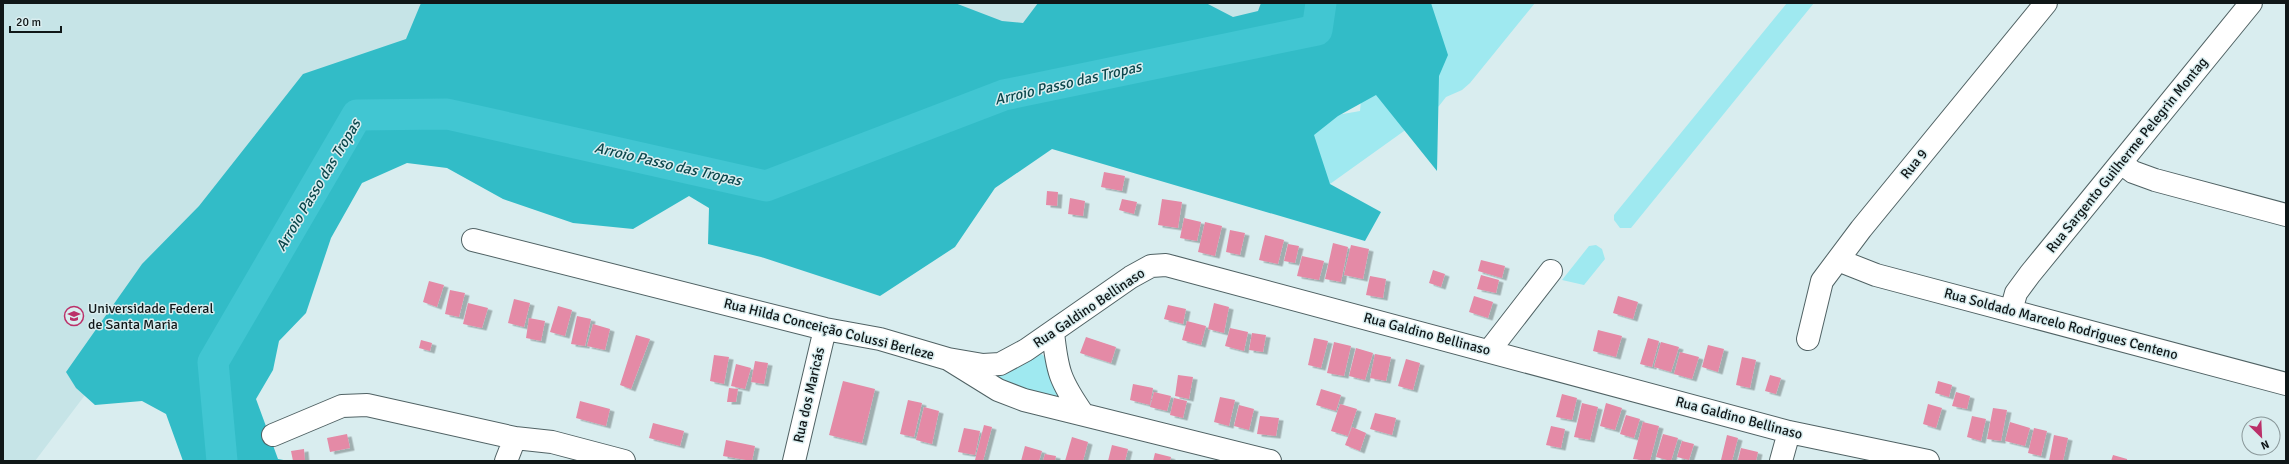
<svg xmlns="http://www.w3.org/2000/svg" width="2289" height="464" viewBox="0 0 2289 464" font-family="Signika,sans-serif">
	<defs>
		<filter id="shadow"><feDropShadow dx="4.5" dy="2.5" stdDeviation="0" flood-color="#0004"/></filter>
	</defs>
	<rect width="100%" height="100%" fill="#d9edef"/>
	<!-- built -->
	<path fill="#c6e4e7" d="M3 3H1343L1337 37 305 105 35 461H3Z"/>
	<!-- green -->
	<path fill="#9fe9f0" d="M1386 3H1535L1470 83 1462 90 1446 97 1439 106 1295 209 1280 125 1360 111 1365 58Z
		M1787 3H1814L1631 228H1620L1614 220V215Z
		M1596 245 1602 249 1605 259 1584 285 1562 280 1589 246Z
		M1040 353 1044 356 1068 404 998 381 1001 368Z"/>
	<!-- forest -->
	<path fill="#32bcc7" d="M421 3H955L1002 21 1023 23 1038 3H1206L1233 17 1258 11 1261 3H1431L1448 55 1439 76 1437 171 1376 95 1338 116 1314 135 1330 184 1381 212 1365 241 1052 149 995 188 955 247 880 296 761 257 708 244 709 208 689 196 633 229 573 223 503 199 447 168 407 163 362 183 331 238 306 313 279 341 273 370 256 399 278 459 289 461H183L166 414 142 401 95 405 76 388 66 372 142 264 199 206 303 74 406 39Z"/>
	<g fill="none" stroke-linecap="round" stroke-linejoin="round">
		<!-- river -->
		<path stroke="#41c6d2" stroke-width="31" d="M222 461 213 362 357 115 447 114 766 186 1004 95 1317 30 1321 3"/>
	</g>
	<!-- building -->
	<path fill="#e48aa6" filter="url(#shadow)" d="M1104 172 1125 176 1122 191 1101 187Z
		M1047 191 1058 192 1057 206 1046 205Z
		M1070 198 1085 201 1083 216 1068 214Z
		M1122 199 1137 202 1134 214 1119 210Z
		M1162 199 1182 202 1178 228 1158 225Z
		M1184 218 1201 222 1197 241 1180 238Z
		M1205 222 1222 226 1215 256 1198 252Z
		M1230 230 1245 233 1240 255 1226 252Z
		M1265 235 1284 240 1278 264 1259 260Z
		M1333 243 1348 247 1341 282 1325 279Z
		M1288 244 1299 246 1295 263 1284 261Z
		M1351 245 1369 249 1363 279 1344 275Z
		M1302 256 1324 261 1319 280 1297 276Z
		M1481 260 1505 266 1502 278 1478 271Z
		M1433 270 1445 274 1441 287 1429 283Z
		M1481 275 1499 280 1496 293 1477 289Z
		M1370 276 1386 279 1383 298 1366 295Z
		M429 281 444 285 437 307 423 302Z
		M450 290 465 293 459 317 445 314Z
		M1474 296 1493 302 1488 318 1469 312Z
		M1618 296 1638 302 1633 319 1613 313Z
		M514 299 530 303 524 327 508 323Z
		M468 303 488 308 482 328 463 324Z
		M1214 303 1229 307 1224 333 1208 329Z
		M1168 305 1186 309 1183 324 1164 319Z
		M558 306 572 310 565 336 550 332Z
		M577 316 591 319 585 346 571 344Z
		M529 318 545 321 541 341 526 338Z
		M1187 321 1206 326 1201 345 1182 340Z
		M593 324 610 329 605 350 587 346Z
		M1230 328 1248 332 1244 351 1225 346Z
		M1598 330 1622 336 1616 357 1593 351Z
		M1252 333 1266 335 1263 352 1249 350Z
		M636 335 650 339 631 389 620 385Z
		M1086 337 1116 347 1111 363 1080 353Z
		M1314 338 1328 341 1321 368 1308 365Z
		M1648 338 1659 341 1652 367 1640 364Z
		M421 340 432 343 430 351 419 348Z
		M1334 342 1351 346 1344 376 1327 373Z
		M1661 342 1679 347 1671 372 1654 367Z
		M1708 345 1724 349 1718 372 1702 367Z
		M1356 348 1373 353 1365 380 1349 376Z
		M1680 352 1699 357 1692 379 1674 374Z
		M1375 354 1391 357 1386 381 1370 378Z
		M714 355 729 357 724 384 710 381Z
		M1742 357 1756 360 1750 388 1736 385Z
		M1406 359 1420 363 1413 390 1398 386Z
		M755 361 768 363 764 384 751 382Z
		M736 364 751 368 745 389 731 386Z
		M1178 375 1193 377 1189 399 1175 396Z
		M1770 375 1781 378 1776 394 1765 391Z
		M843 381 875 389 862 443 829 435Z
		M1938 381 1952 385 1949 397 1935 393Z
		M1133 384 1153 388 1150 405 1130 400Z
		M729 388 738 389 736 402H727Z
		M1321 389 1341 395 1336 411 1316 405Z
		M1154 392 1171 396 1167 411 1150 407Z
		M1956 392 1970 396 1967 409 1952 406Z
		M1562 394 1577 398 1572 420 1556 417Z
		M1220 397 1235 400 1229 426 1214 422Z
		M1174 398 1187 401 1183 418 1170 415Z
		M908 400 922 403 914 437 900 434Z
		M580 401 610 409 606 426 576 418Z
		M1582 403 1598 407 1590 440 1574 437Z
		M1606 403 1622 408 1615 430 1600 426Z
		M1340 404 1357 409 1348 436 1331 431Z
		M1928 404 1942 408 1936 428 1923 424Z
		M1239 405 1254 409 1249 430 1234 426Z
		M924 407 939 411 932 444 916 440Z
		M1993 408 2007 410 2001 441 1987 439Z
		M1375 413 1396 418 1392 435 1370 429Z
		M1626 415 1640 419 1634 438 1620 434Z
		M1260 416 1279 418 1276 436 1257 434Z
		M1972 416 1986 419 1981 441 1967 437Z
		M1643 422 1659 426 1650 461 1633 459Z
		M2010 422 2030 428 2025 446 2005 441Z
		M653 423 684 431 680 446 649 438Z
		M984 425 992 427 983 461H980L975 460Z
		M1551 426 1565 429 1561 448 1546 445Z
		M1352 427 1366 433 1360 451 1345 445Z
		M964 428 980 431 975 455 958 452Z
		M2034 428 2047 431 2041 456 2028 453Z
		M347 434 350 448 330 452 327 438Z
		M1663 434 1678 438 1671 461 1656 457Z
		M1727 435 1738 438 1732 461 1721 460Z
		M2054 435 2068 438 2063 461H2049Z
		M1072 437 1088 442 1083 461H1065Z
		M726 440 755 446 752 461 723 456Z
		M1682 441 1694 444 1689 460 1677 457Z
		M1112 445 1128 449 1125 461H1108Z
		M1025 446 1042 451 1039 461H1021Z
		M1741 448 1758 452 1756 461 1738 460Z
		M304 449 305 461H293L291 451Z
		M1155 453 1171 457 1170 461H1153Z
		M1045 454 1056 456 1055 461H1043Z
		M2113 455 2127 459V461H2111Z"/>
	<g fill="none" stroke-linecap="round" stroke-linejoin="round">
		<defs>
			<path id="minor" d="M2121 163 2133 172 2155 180 2286 215
				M473 240 825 329 880 339 948 359 998 390 1024 400 1270 461
				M1838 260 1876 275 2286 384
				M2011 311 2016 293 2030 274 2251 3
				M1053 332C1057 371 1060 381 1083 414
				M1808 339 1822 281 1861 229 2046 3
				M1489 351 1551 271
				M948 359 983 365 1000 364 1026 350 1131 277 1151 266 1166 265 1789 432 1928 461
				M273 435 342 406 367 405 515 438 552 442 624 461
				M506 461 515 438
				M794 461 825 329
				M1781 461 1789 432"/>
		</defs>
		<!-- minor casing -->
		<use href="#minor" stroke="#506264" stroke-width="24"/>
		<!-- minor -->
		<use href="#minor" stroke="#fff" stroke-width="22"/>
	</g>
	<!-- icons -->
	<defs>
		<symbol id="university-ring" viewBox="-11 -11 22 22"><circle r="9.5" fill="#d9edef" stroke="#bb3069" stroke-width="1.5"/><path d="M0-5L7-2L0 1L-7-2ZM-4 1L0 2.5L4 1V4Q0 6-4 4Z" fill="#bb3069"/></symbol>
	</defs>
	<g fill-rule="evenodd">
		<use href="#university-ring" x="63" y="305" width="22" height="22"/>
	</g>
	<g text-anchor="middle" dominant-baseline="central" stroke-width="3" stroke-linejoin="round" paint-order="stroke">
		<!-- street labels -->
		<g font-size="14" fill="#101718" stroke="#d9edef">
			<text transform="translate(2127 155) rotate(-51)">Rua Sargento Guilherme Pelegrin Montag</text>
			<text transform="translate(1914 164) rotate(-51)">Rua 9</text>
			<text transform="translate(1089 308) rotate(-34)">Rua Galdino Bellinaso</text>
			<text transform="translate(2061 324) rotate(15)">Rua Soldado Marcelo Rodrigues Centeno</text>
			<text transform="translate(829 329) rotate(14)">Rua Hilda Conceição Colussi Berleze</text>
			<text transform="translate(1427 334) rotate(15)">Rua Galdino Bellinaso</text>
			<text transform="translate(809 395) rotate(-77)">Rua dos Maricás</text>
			<text transform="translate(1739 418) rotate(15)">Rua Galdino Bellinaso</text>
		</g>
		<!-- poi labels -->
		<g font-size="14" fill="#101718" stroke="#d9edef" text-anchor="start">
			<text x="88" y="308">Universidade Federal<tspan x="88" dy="16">de Santa Maria</tspan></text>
		</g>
		<!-- water labels -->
		<g font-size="15" font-style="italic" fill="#0c474c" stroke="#d9edef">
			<text transform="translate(1068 83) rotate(-13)">Arroio Passo das Tropas</text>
			<text transform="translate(668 164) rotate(13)">Arroio Passo das Tropas</text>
			<text transform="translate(318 185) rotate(-59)">Arroio Passo das Tropas</text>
		</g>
	</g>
	<!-- border -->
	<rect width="2289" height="464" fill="none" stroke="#101718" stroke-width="8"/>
	<!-- north arrow -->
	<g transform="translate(2261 436) rotate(156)"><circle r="19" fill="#d9edef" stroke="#899799"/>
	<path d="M0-3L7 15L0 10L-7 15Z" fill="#bb3069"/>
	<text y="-6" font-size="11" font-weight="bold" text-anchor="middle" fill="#101718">N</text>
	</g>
	<!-- scale -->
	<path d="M10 26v6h51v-6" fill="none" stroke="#101718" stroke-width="2"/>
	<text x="16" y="26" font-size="12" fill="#101718" stroke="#d9edef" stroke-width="3" paint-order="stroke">20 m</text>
</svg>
